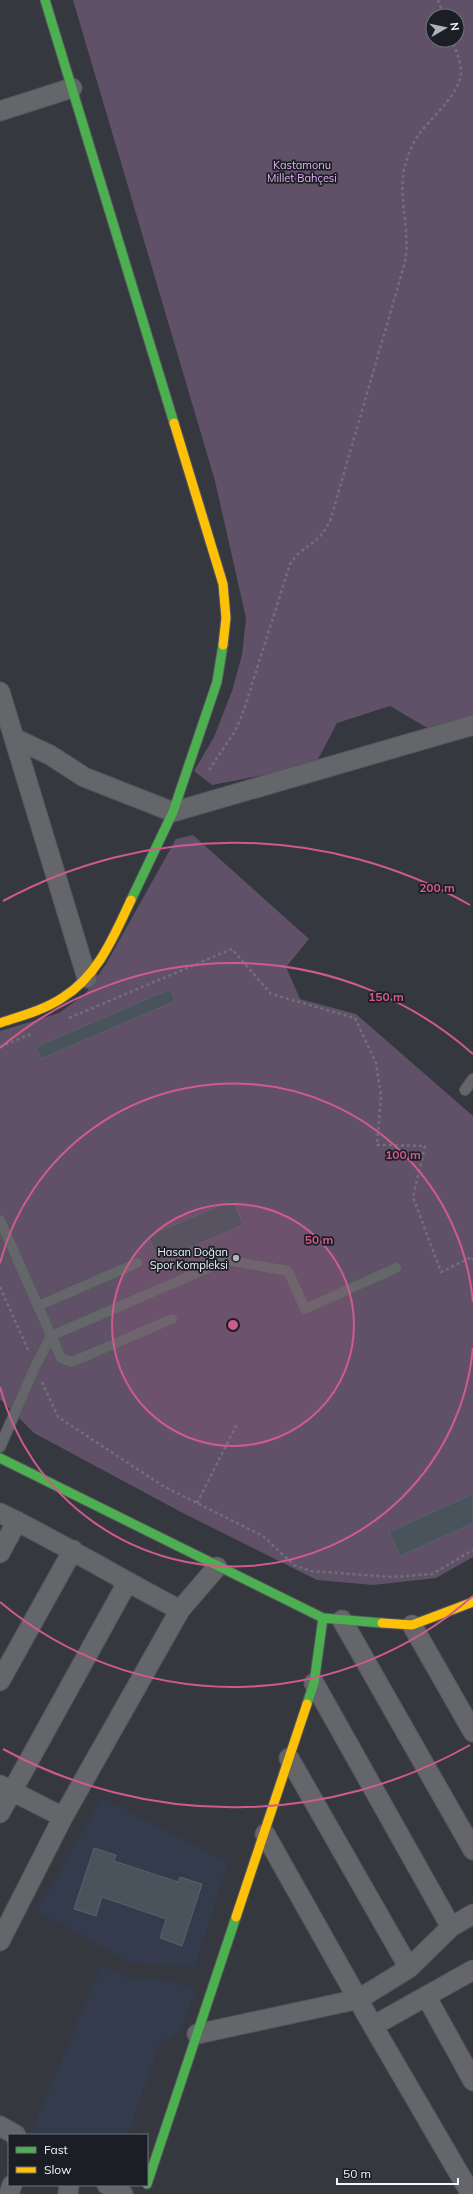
<svg xmlns="http://www.w3.org/2000/svg" width="473" height="2194" viewBox="0 0 473 2194" font-family="Mulish,sans-serif">
	<rect width="100%" height="100%" fill="#35383f"/>
	<!-- built -->
	<path fill="#343b4d" d="M102 1797 228 1863 195 1967 131 1963 37 1911Z
		M102 1964 129 1978 173 1981 196 1990 181 2030 159 2045 128 2135H30Z"/>
	<!-- green -->
	<path fill="#605169" fill-rule="evenodd" d="M73 0H473V722L436 733 390 706 337 723 315 765 212 785 194 771 214 737 232 691 242 655 246 618 215 481ZM433 16H457V40H433Z
		M193 835 309 939 286 967 300 999 356 1014 473 1116V1557L436 1578 373 1585 317 1580 181 1512 34 1433 0 1399V1031L59 1013 85 994 106 964 176 839Z"/>
	<!-- building -->
	<path fill="#48535c" stroke="#5c6065" d="M170 989 175 1001 41 1059 36 1047Z
		M233 1200 243 1225 159 1261 148 1236Z
		M473 1494V1523L400 1556 389 1532Z
		M94 1848 116 1855 114 1861 178 1882 180 1877 202 1884 182 1946 160 1938 166 1919 102 1897 96 1916 74 1909Z"/>
	<g fill="none" stroke-linecap="round" stroke-linejoin="round">
		<defs>
			<path id="lane" d="M465 1090 473 1079
				M0 1220 61 1358 72 1362 172 1319
				M38 1306 137 1263
				M0 1447 35 1367 51 1336 227 1260 288 1271 305 1309 396 1268"/>
			<path id="street" d="M0 111 72 88
				M0 692 87 978
				M14 738 50 755 84 777 173 812 473 725
				M0 1513C62 1543 120 1579 180 1610
				M0 1553 17 1521
				M342 1620 473 1850
				M412 1625 473 1732
				M0 1681 73 1550
				M314 1683 451 1927
				M289 1758 409 1968
				M0 1785 63 1817
				M0 1813 127 1583
				M265 1834 373 2026 471 2194
				M0 1941 63 1817 180 1610 217 1567
				M426 1996 473 2081
				M373 2026 473 1970
				M197 2034 359 1999 409 1968 451 1927 473 1914
				M0 2126 16 2135
				M107 2185 123 2194
				M9 2194 12 2185
				M68 2194 69 2185"/>
			<path id="fast" d="M45 0 174 423
				M131 900 173 812 217 682 223 645
				M0 1458 323 1618 382 1623
				M307 1704 314 1683 323 1618
				M147 2184 236 1917"/>
			<path id="slow" d="M174 423 223 584 226 618 223 645
				M0 1023C21 1016 44 1010 62 998 98 976 114 936 131 900
				M382 1623 412 1625 473 1602
				M236 1917 307 1704"/>
		</defs>
		<!-- lane casing -->
		<use href="#lane" stroke="#55575d" stroke-width="12"/>
		<!-- street casing -->
		<use href="#street" stroke="#55575d" stroke-width="21"/>
		<!-- fast casing -->
		<use href="#fast" stroke="#55575d" stroke-width="11"/>
		<!-- slow casing -->
		<use href="#slow" stroke="#55575d" stroke-width="11"/>
		<!-- path -->
		<path stroke="#6f7175" stroke-width="2.5" stroke-dasharray="3 3" stroke-linecap="butt" d="M438 0 444 16
			M209 770 235 731 243 713 290 564C304 543 320 546 331 518L405 262C411 229 396 193 406 162 409 153 413 142 419 134 431 118 458 95 461 75 462 63 456 51 452 40
			M69 1018 232 949 271 994 355 1018 376 1063 381 1096 377 1145 425 1146 413 1197 441 1272 472 1257 473 1260
			M0 1047 33 1033
			M0 1287 29 1352
			M42 1382 58 1417 163 1486 263 1536 294 1565 311 1571 392 1577 432 1574 473 1550
			M197 1503 237 1424"/>
		<!-- lane -->
		<use href="#lane" stroke="#64666a" stroke-width="10"/>
		<!-- street -->
		<use href="#street" stroke="#64666a" stroke-width="19"/>
		<!-- fast -->
		<use href="#fast" stroke="#4caf50" stroke-width="9"/>
		<!-- slow -->
		<use href="#slow" stroke="#ffc107" stroke-width="9"/>
	</g>
	<!-- distance rings -->
	<circle cx="233" cy="1325" r="121" fill="#d05a8c" fill-opacity=".12"/>
	<g fill="none" stroke="#d05a8c" stroke-width="2">
		<circle cx="233" cy="1325" r="121"/>
		<path d="M473 1348A241 241 0 0 1 0 1387M0 1263A241 241 0 0 1 473 1302"/>
		<path d="M473 1596A362 362 0 0 1 0 1602M0 1048A362 362 0 0 1 473 1054"/>
		<path d="M470 1745A482 482 0 0 1 3 1749M3 901A482 482 0 0 1 470 905"/>
	</g>
	<!-- markers -->
	<circle fill="#afb3ba" stroke="#1b1e24" stroke-width="1.5" cx="236" cy="1258" r="4"/>
	<g text-anchor="middle" dominant-baseline="central" stroke-width="3.5" stroke-linejoin="round" paint-order="stroke">
		<!-- park labels -->
		<g font-size="11" fill="#e0b2f5" stroke="#1b1e24">
			<text x="302" y="165">Kastamonu<tspan x="302" dy="13">Millet Bahçesi</tspan></text>
		</g>
		<!-- poi labels -->
		<g font-size="11" fill="#f1f5fd" stroke="#1b1e24" text-anchor="end">
			<text x="228" y="1252">Hasan Doğan<tspan x="228" dy="13">Spor Kompleksi</tspan></text>
		</g>
	</g>
	<circle cx="233" cy="1325" r="6" fill="#d05a8c" stroke="#1b1e24" stroke-width="2"/>
	<g font-size="12" text-anchor="middle" font-weight="bold" fill="#d05a8c" stroke="#1b1e24" stroke-width="3.5" stroke-linejoin="round" paint-order="stroke">
		<text x="437" y="892">200 m</text>
		<text x="386" y="1001">150 m</text>
		<text x="403" y="1159">100 m</text>
		<text x="319" y="1244">50 m</text>
	</g>
	<!-- legend -->
	<rect x="8" y="2134" width="140" height="52" fill="#1b1e24" stroke="#71747b"/>
	<rect x="16" y="2147" width="20" height="6" fill="#4caf50" stroke="#71747b"/>
	<text x="44" y="2154" font-size="12" fill="#f1f5fd">Fast</text>
	<rect x="16" y="2167" width="20" height="6" fill="#ffc107" stroke="#71747b"/>
	<text x="44" y="2174" font-size="12" fill="#f1f5fd">Slow</text>
	<!-- north arrow -->
	<g transform="translate(445 28) rotate(81)"><circle r="19" fill="#1b1e24" stroke="#71747b"/>
	<path d="M0-3L7 15L0 10L-7 15Z" fill="#afb3ba"/>
	<text y="-6" font-size="11" font-weight="bold" text-anchor="middle" fill="#f1f5fd">N</text>
	</g>
	<!-- scale -->
	<path d="M337 2178v6h121v-6" fill="none" stroke="#f1f5fd" stroke-width="2"/>
	<text x="343" y="2178" font-size="12" fill="#f1f5fd" stroke="#1b1e24" stroke-width="3" paint-order="stroke">50 m</text>
</svg>
